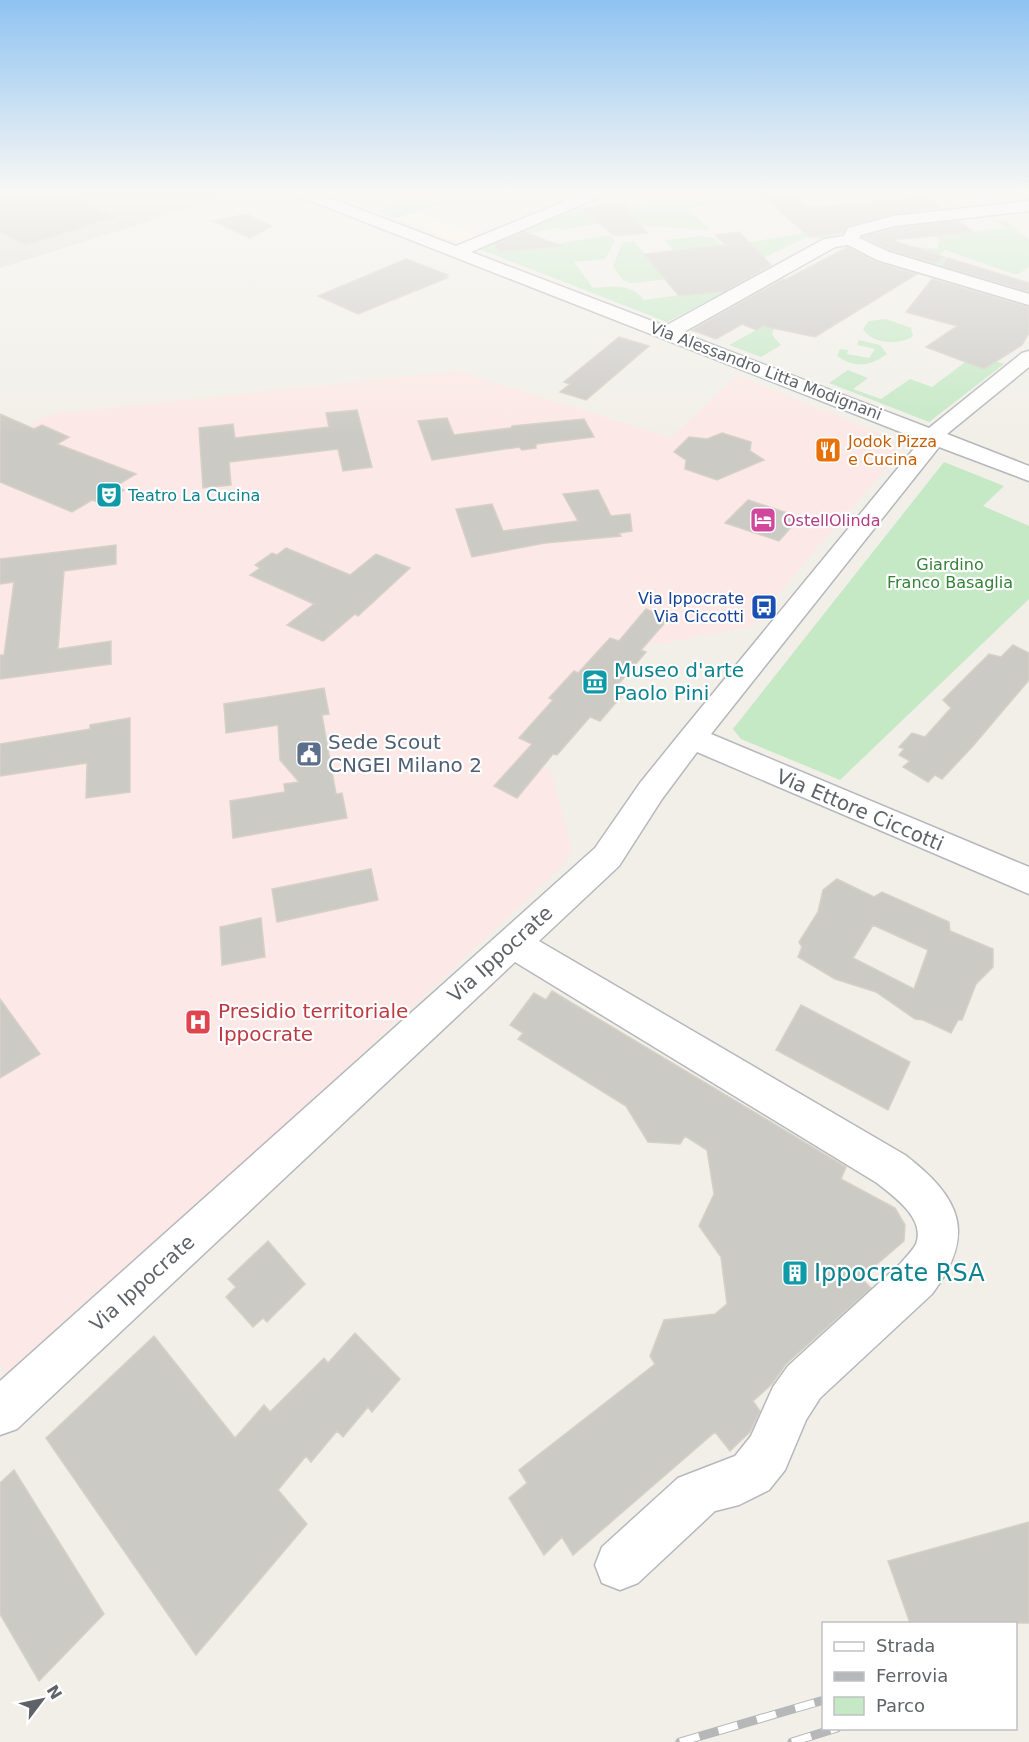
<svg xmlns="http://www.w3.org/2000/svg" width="1029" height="1742" viewBox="0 0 1029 1742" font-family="'DejaVu Sans',sans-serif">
	<rect width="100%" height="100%" fill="#f1efe8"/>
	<!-- commercial -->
	<path fill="#fef7e0" d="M415 210 485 239 468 246 395 218Z"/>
	<!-- education -->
	<path fill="#e1ded6" d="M0 192H241L0 268Z"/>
	<!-- medical -->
	<path fill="#fce8e6" d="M459 371 671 438 737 375 879 433 893 442 898 454 750 627 659 644 652 642 617 686 625 691 600 721 590 717 557 755 553 754 543 766 551 771 571 847 570 855 564 864 12 1383 0 1364V441L51 414Z"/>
	<!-- green -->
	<path fill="#c5e8c5" d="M327 192H463L436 201 441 204 395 218 376 211 397 203 383 196 359 204Z
		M684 192 697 193 710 205 689 208 710 230 604 223 561 230 556 227 507 239 495 246 500 253 611 235 615 241 605 259 574 262 593 288C612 286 631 283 644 300L702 292 743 277 750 279 667 322 479 249 572 209 583 210 590 216 688 196Z
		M1029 211 924 224 887 234 898 242 887 249 903 254 914 247 938 249V242L941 241 925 228 941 235 1006 228 997 221 1005 220 1029 239V267L1019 274H1014L945 250 940 255 951 259 942 265 1029 294 881 249 871 244 865 236C879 220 1001 214 1029 211Z
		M851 225 828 239 806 237 764 258 739 244Z
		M701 236 714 238 722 246 720 274 630 283 623 280 613 266 623 242 634 241 647 257 674 251 665 240Z
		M776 319 772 335 781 345 761 357 729 345Z
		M886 319 911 328 913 336C899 346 872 344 863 329L869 321Z
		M859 340 880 345 887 354C870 366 856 369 837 356L840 349 848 350 847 354 869 358 875 349 857 345Z
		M976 354 1004 364 929 422 829 383 848 370 868 378 853 389 881 399 910 379 932 387Z
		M944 462 1004 486 983 506 1029 526V599L840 780 741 739 733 729Z"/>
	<!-- building -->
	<path fill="#cccac5" stroke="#d6d1c6" stroke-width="1.5" fill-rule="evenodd" d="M0 192H60L114 217 26 245 0 232Z
		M759 192H791L810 208 927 197 942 208 892 214 847 226 843 233 809 237Z
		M621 202 647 233 615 236 581 209Z
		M246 214 272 226 250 238 213 221Z
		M959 221 973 232 891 240 944 257 934 263 890 250 863 237 894 228Z
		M524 232 561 246 499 252 494 244Z
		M739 232 771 265 725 291 679 296 644 254 725 245 715 235Z
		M848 247 876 262 917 274 815 337 763 326 756 330 742 324 716 339 692 330 783 279 785 280Z
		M948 258 1029 283V292L942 266Z
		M406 259 448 275 444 277 447 278 358 314 318 296Z
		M932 279 1029 307V333L1022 345 984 369 926 347 957 326 906 312Z
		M619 337 649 346 586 400 560 392 570 384 564 382Z
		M357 410 372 467 343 471 338 449 229 462 231 485 203 488 199 428 233 424 235 438 329 427 326 413Z
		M0 414 34 429 42 425 69 437 57 444 136 474 114 487 124 490 104 504 92 500 72 512 0 482Z
		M447 418 454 435 511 428 512 426 584 419 594 437 536 444V448L522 450 519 447 432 460 418 421Z
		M722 433 751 442 750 451 764 460 717 480 685 469 686 460 674 452 689 437 707 439Z
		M598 490 611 516 630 514 632 531 619 533 621 536 545 543 472 557 456 509 492 504 503 531 578 521 563 494Z
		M748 500 800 517 779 541 725 523Z
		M116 545V564L64 571 58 649 111 641V664L0 679V655H4L14 582 0 584V559Z
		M286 548 350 575 376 554 410 568 358 616 355 614 323 641 287 625 314 604 250 575 260 568 255 565 272 553 277 555Z
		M646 609 669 618 641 650 646 652 616 687 626 691 600 721 590 717 557 755 553 754 517 798 494 786 532 744 519 738 553 700 549 698 574 671 578 673 610 638 619 641Z
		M1013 645 1029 653V680L973 746 942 779 935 775 928 782 903 767 910 761 899 755 904 749 899 747 912 733 925 737 951 708 943 700 989 654 1001 657Z
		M324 688 329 714 322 715 336 794 342 793 347 818 233 838 230 801 285 792 284 784 299 782 280 760 278 725 226 733 224 704Z
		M130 718V792L86 798 87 763 0 776V744L90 729V725Z
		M371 869 378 900 277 922 272 889Z
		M837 879 874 897 882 892 949 922 950 931 993 949V967L976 984 962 1020H958L951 1033 923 1020 915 1019 876 992 835 979 798 957 802 947 799 942 818 912 823 890ZM873 925 928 950 914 989 853 958Z
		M261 918 265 957 222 965 220 927Z
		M552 991 846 1167 841 1179 895 1208 905 1225 904 1241 861 1278 871 1288 786 1364 772 1384 753 1401 760 1411 750 1432 730 1451 715 1432 573 1555 562 1537 544 1555 509 1498 527 1483 519 1470 655 1364 650 1356 664 1320 715 1314 727 1304 721 1257 699 1226 714 1194 707 1150 685 1136 680 1144 648 1142 626 1106 518 1039 523 1033 510 1025 534 993 546 1000Z
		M0 999 40 1054 0 1078Z
		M801 1005 910 1062 888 1110 776 1050Z
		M268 1241 305 1284 267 1322 263 1318 253 1327 226 1297 236 1287 228 1279Z
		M355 1333 400 1379 372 1412 368 1407 343 1437 337 1431 311 1462 306 1456 278 1490 307 1524 196 1655 46 1438 154 1336 235 1438 264 1405 270 1412 324 1358 328 1363Z
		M14 1470 104 1614 39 1681 0 1614V1483Z
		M1029 1522V1623H910L888 1561Z"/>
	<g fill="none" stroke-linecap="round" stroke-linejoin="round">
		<defs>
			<path id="minor" d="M293 192H314L456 246 587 192H606L604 195 471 252 665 326 824 239 844 236 848 228 893 216 1029 201V211L894 226 861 235 859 238 889 252 1029 294V305L877 260 848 245 835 247 682 333 929 428 1022 353 1029 351V367L947 434 1029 466V481L939 447 711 734 1029 867V894L697 752 662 799 619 866 539 941 905 1155C961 1198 977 1234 932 1294L820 1398 806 1420 785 1470 769 1490 739 1505 715 1511 638 1583 620 1590 602 1583 595 1565 602 1547 678 1478 735 1456 751 1436 773 1387 788 1366 901 1263C906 1257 913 1250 916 1244 926 1218 893 1196 877 1183L515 962 17 1429 0 1435V1381L595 848 640 783 682 731 921 440 296 195Z"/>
		</defs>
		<!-- minor casing -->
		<use href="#minor" stroke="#b5b8bc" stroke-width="3"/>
		<!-- minor -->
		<use href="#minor" fill="#fff" fill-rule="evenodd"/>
		<defs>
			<path id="rail" d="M680 1742 824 1700
				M792 1742 837 1728"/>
		</defs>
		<!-- rail casing -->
		<use href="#rail" stroke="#b6b7b8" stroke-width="9"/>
		<!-- rail -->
		<use href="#rail" stroke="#fff" stroke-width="7" stroke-dasharray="20" stroke-linecap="butt"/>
	</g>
	<!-- sky -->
	<linearGradient id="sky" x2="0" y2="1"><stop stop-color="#8fc3f1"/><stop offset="0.44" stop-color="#f9f8f5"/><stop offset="1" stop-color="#f9f8f5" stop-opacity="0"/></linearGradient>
	<rect width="1029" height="436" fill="url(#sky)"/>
	<!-- icons -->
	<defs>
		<symbol id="restaurant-square" viewBox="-11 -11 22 22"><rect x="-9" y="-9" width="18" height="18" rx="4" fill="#e8710a" stroke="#fff"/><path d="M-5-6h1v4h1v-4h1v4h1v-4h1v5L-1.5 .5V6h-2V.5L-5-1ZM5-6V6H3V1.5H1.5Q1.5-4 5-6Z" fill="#fff"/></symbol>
		<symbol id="theatre-square" viewBox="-11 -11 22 22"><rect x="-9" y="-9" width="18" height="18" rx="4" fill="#0f9aa8" stroke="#fff"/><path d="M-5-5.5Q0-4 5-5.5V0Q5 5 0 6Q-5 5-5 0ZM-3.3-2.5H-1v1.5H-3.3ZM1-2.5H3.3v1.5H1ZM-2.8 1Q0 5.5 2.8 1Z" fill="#fff"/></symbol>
		<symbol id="hotel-square" viewBox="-11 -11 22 22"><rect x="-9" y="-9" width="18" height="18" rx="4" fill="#d1479c" stroke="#fff"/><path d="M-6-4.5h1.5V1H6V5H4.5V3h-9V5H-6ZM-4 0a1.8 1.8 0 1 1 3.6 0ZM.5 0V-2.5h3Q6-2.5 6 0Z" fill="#fff"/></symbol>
		<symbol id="bus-square" viewBox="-11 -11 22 22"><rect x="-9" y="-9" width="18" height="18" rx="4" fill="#1a4fb4" stroke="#fff"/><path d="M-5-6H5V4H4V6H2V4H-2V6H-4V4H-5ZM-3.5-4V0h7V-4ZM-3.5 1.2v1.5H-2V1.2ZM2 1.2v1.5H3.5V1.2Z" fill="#fff"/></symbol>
		<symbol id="museum-square" viewBox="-11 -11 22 22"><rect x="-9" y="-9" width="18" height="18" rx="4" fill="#0f9aa8" stroke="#fff"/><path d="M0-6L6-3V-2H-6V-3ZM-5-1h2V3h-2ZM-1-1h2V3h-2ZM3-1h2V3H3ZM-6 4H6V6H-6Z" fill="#fff"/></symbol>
		<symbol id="civic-square" viewBox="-11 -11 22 22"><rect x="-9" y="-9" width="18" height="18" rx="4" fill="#5c6f8a" stroke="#fff"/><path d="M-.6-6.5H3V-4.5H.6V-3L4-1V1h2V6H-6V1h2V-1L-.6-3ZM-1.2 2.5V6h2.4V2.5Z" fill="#fff"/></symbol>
		<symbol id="hospital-square" viewBox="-11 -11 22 22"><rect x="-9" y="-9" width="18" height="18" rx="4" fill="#e0444e" stroke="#fff"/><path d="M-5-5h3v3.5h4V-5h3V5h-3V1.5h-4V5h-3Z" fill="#fff"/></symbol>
		<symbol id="building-square" viewBox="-11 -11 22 22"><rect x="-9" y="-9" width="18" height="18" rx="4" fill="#0f9aa8" stroke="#fff"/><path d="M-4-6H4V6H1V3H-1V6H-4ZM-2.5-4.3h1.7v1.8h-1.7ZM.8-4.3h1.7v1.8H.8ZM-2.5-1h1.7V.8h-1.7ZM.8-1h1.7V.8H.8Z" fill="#fff"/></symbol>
	</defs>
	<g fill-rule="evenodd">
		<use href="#restaurant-square" x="813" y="435" width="30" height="30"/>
		<use href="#theatre-square" x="94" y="480" width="30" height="30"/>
		<use href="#hotel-square" x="748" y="505" width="30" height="30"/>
		<use href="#bus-square" x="749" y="592" width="30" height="30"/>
		<use href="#museum-square" x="580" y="667" width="30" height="30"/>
		<use href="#civic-square" x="294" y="739" width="30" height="30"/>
		<use href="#hospital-square" x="183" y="1007" width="30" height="30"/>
		<use href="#building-square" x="780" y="1258" width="30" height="30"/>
	</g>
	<g text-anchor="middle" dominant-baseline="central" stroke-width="4.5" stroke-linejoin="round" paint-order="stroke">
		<!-- far-street labels -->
		<g font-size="16" fill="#5f6368" stroke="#fff">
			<text transform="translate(766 371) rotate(21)">Via Alessandro Litta Modignani</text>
		</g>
		<!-- far-food labels -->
		<g font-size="16" fill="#c56008" stroke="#fff" text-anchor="start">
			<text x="848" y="441">Jodok Pizza<tspan x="848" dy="18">e Cucina</tspan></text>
		</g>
		<!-- far-culture labels -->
		<g font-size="16" fill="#0d838f" stroke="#fff" text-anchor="start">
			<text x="128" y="495">Teatro La Cucina</text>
		</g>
		<!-- far-hotel labels -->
		<g font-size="16" fill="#b23c85" stroke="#fff" text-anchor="start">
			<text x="783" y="520">OstellOlinda</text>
		</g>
		<!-- far-park labels -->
		<g font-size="16" fill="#348238" stroke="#fff">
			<text x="950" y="564">Giardino<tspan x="950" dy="18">Franco Basaglia</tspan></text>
		</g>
		<!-- far-transit labels -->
		<g font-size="16" fill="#164399" stroke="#fff" text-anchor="end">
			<text x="744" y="598">Via Ippocrate<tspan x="744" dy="18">Via Ciccotti</tspan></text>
		</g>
		<!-- culture labels -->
		<g font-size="20" fill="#0d838f" stroke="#fff" text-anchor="start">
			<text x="614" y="670">Museo d'arte<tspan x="614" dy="23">Paolo Pini</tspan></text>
		</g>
		<!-- service labels -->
		<g font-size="20" fill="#4e5e75" stroke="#fff" text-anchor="start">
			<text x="328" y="742">Sede Scout<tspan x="328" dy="23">CNGEI Milano 2</tspan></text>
		</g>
		<!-- street labels -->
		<g font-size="20" fill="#5f6368" stroke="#fff">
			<text transform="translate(860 810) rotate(23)">Via Ettore Ciccotti</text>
			<text transform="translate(500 954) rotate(-42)">Via Ippocrate</text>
			<text transform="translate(142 1283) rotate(-42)">Via Ippocrate</text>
		</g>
		<!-- health labels -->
		<g font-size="20" fill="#be3a42" stroke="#fff" text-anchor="start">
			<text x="218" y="1011">Presidio territoriale<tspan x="218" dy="23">Ippocrate</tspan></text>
		</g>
		<!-- near-culture labels -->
		<g font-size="24" fill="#0d838f" stroke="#fff" text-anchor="start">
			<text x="814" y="1273">Ippocrate RSA</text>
		</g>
	</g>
	<!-- legend -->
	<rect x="822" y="1622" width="195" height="108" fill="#ffffff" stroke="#bfc1c3" stroke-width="1.5"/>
	<rect x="834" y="1642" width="30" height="9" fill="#ffffff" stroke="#bfc1c3" stroke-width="1.5"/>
	<text x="876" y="1652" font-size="18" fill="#5f6368">Strada</text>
	<rect x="834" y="1672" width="30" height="9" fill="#b6b7b8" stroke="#bfc1c3" stroke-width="1.5"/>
	<text x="876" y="1682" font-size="18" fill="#5f6368">Ferrovia</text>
	<rect x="834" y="1697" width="30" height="18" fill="#c5e8c5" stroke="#bfc1c3" stroke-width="1.5"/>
	<text x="876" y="1712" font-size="18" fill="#5f6368">Parco</text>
	<!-- north arrow -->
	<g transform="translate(42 1700) rotate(58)" stroke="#ffffff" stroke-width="4.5" paint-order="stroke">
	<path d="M0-4.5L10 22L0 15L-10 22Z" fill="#5f6368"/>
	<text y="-9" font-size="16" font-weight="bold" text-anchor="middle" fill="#5f6368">N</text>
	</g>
</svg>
